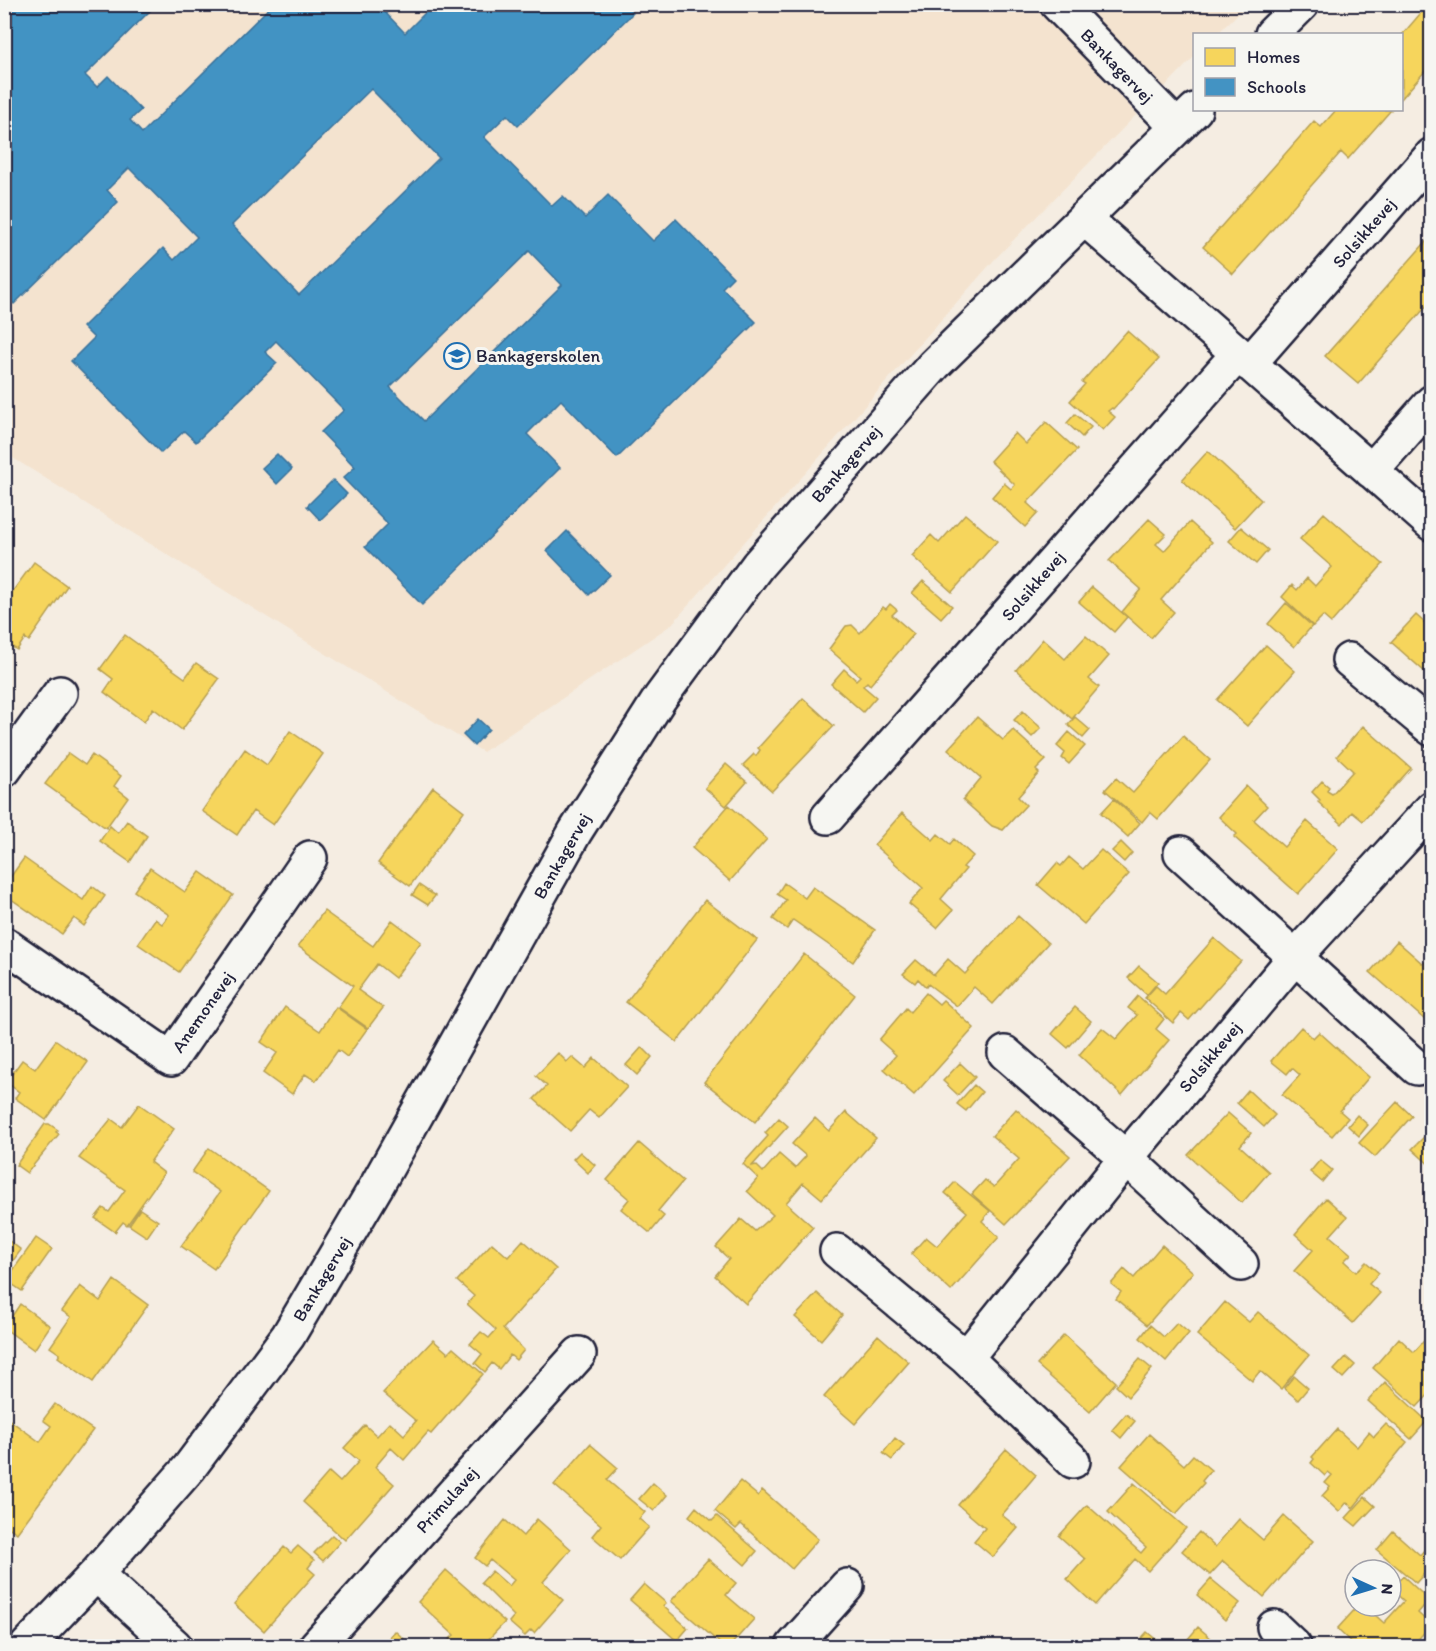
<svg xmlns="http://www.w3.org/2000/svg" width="1436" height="1651" viewBox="0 0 1436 1651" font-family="Itim,sans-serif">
	<rect width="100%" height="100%" fill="#f5ede2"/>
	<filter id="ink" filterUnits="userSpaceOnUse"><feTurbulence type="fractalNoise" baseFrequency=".0167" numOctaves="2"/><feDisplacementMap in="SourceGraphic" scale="12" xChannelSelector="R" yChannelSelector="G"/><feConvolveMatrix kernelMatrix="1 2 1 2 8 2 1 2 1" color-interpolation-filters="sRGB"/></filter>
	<g filter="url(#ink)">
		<!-- built -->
		<path fill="#f4e3cf" d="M4 5H1033L1137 114 995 259 671 625 483 752 5 453Z
			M1077 5H1247L1217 34H1194V57L1161 91Z"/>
		<!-- homes -->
		<path fill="#f6d55c" stroke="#b69f52" stroke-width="1.5" d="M1426 7 1432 12V63L1402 98V35Z
			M1336 110H1391L1348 159 1341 152 1233 274 1203 247 1314 121 1321 127Z
			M1432 235V300L1358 384 1325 356Z
			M1127 331 1159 359 1113 409 1112 408 1108 411 1115 417 1103 430 1070 401 1085 384 1082 382Z
			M1075 414 1091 427 1082 437 1067 423Z
			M1046 422 1077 450 1027 503 1038 513 1025 527 992 497 1004 483 1011 489 1015 485 990 461 1015 433 1026 444Z
			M1208 451 1261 500 1235 528 1182 480Z
			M1324 513 1383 564 1331 623 1323 616 1313 626 1282 597 1292 585 1297 590 1307 578 1315 586 1332 567 1300 539Z
			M965 514 997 541 952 592 912 556 931 535 939 543Z
			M1149 519 1166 534 1156 544 1164 551 1190 522 1212 542 1161 600 1174 612 1151 638 1122 612 1141 589 1109 561Z
			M1241 527 1268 550 1256 564 1229 541Z
			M34 562 67 586 29 641 25 638 17 650 4 642V603Z
			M923 581 952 606 941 618 912 593Z
			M1092 587 1127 617 1114 632 1079 602Z
			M1286 603 1312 626 1294 647 1268 624Z
			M890 604 897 610 892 615 914 634 870 685 867 682 863 686 876 697 863 712 831 684 844 669 856 680 860 676 829 649 846 626 852 625 860 633 883 607 886 609Z
			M1416 615 1426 624 1432 617V678L1391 642Z
			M125 635 185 678 196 663 219 679 182 730 153 708 144 722 104 692 113 679 100 669Z
			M1086 636 1109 656 1089 679 1099 687 1072 719 1016 670 1043 639 1065 659Z
			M1266 645 1295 671 1247 726 1217 700Z
			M803 698 834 726 772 791 743 765 754 754 756 756 760 750 758 748Z
			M1023 711 1041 728 1032 737 1014 720Z
			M977 717 1003 740 1013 730 1046 760 1036 770 1039 773 1018 797 1026 805 1003 830 992 826 963 800 981 778 948 749Z
			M1075 717 1090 730 1083 738 1068 725Z
			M1363 726 1411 768 1363 821 1352 812 1342 824 1318 802 1320 800 1312 792 1322 781 1329 787 1327 791 1332 794 1353 771 1337 756Z
			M290 731 323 754 273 825 253 811 237 835 202 811 245 749 267 765Z
			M1069 732 1085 746 1069 764 1062 758 1065 753 1057 746Z
			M1183 736 1210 760 1158 819 1150 812 1142 822 1105 790 1116 778 1133 793Z
			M68 753 85 765 92 755 121 776 114 786 128 797 106 828 45 784Z
			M726 764 747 782 726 806 705 788Z
			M1246 786 1267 806 1254 820 1284 847 1307 821 1338 849 1298 894 1234 837 1237 834 1219 817Z
			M433 787 464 811 410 886 378 863Z
			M1114 799 1140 823 1128 837 1101 813Z
			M729 805 767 839 730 881 692 848Z
			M902 813 933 840 938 834 950 844 954 839 973 856 963 867 966 869 941 899 953 910 937 928 909 904 923 888 874 845Z
			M127 821 147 836 130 862 100 841 110 826 118 833Z
			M1121 842 1132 853 1124 862 1112 851Z
			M1101 850 1129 874 1084 924 1038 885 1057 863 1061 866 1069 857 1083 869Z
			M24 858 83 900 92 886 105 896 84 926 74 918 62 934 4 894V886Z
			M150 868 185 892 200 872 233 895 179 972 138 944 155 919 162 924 169 915 134 891Z
			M784 883 805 898 813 887 875 930 853 962 793 920 787 929 773 919 786 900 777 894Z
			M419 885 435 896 428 905 412 895Z
			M705 900 757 940 677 1042 626 1002Z
			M324 911 373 946 392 920 421 942 395 978 377 964 358 990 383 1008 368 1028 338 1007 353 986 298 946Z
			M1018 916 1048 943 993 1004 974 987 957 1006 928 984 926 987 918 979 915 983 903 974 916 960 934 975 948 959 965 974Z
			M1214 938 1241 961 1189 1020 1181 1013 1173 1023 1145 998 1156 986 1165 994Z
			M1397 941 1422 963 1424 962 1427 965 1432 960V1012L1425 1020 1370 972Z
			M804 954 855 995 755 1122 704 1082Z
			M1139 966 1158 982 1147 995 1128 978Z
			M926 993 939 1004 943 1000 974 1028 914 1095 884 1069 896 1055 879 1040 906 1008 910 1012Z
			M1138 996 1164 1019 1156 1029 1169 1040 1122 1095 1079 1055 1102 1028 1116 1039 1137 1015 1128 1008Z
			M285 1007 320 1031 336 1007 367 1029 347 1057 338 1050 316 1081 305 1074 292 1094 263 1073 277 1053 261 1042Z
			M1075 1007 1091 1021 1068 1048 1052 1034Z
			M1301 1027 1313 1038 1319 1032 1369 1077 1340 1111 1348 1118 1332 1136 1282 1095 1300 1075 1292 1068 1287 1074 1271 1061Z
			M56 1040 88 1062 46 1120 15 1098 19 1092 6 1082 22 1060 35 1069Z
			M642 1047 652 1057 637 1075 626 1065Z
			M558 1053 567 1062 572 1057 585 1068 594 1058 627 1087 599 1118 589 1110 570 1131 534 1099 547 1086 536 1076Z
			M960 1063 975 1077 958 1095 943 1081Z
			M974 1085 982 1092 966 1111 957 1104Z
			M1248 1090 1275 1115 1264 1127 1237 1103Z
			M1397 1102 1412 1116 1375 1157 1359 1143Z
			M139 1104 174 1129 150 1162 164 1173 127 1225 123 1222 115 1232 95 1218 103 1208 109 1212 125 1190 79 1158 111 1119 122 1127Z
			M1016 1109 1070 1156 1006 1224 972 1194 985 1180 994 1187 1019 1159 992 1136Z
			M846 1112 876 1138 822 1199 803 1183 786 1203 813 1227 746 1304 715 1276 729 1259 716 1247 741 1219 755 1231 773 1215 747 1191 758 1178 743 1164 768 1136 765 1133 779 1118 788 1126 752 1166 756 1165 763 1172 779 1154 795 1168 806 1156 792 1144 815 1118 829 1131Z
			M1228 1113 1251 1133 1240 1146 1269 1172 1242 1203 1188 1155Z
			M1357 1115 1368 1125 1359 1136 1348 1126Z
			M45 1124H49L58 1130 56 1132 59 1134 27 1173 16 1165Z
			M1432 1129V1167L1412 1149Z
			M639 1143 683 1181 658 1211 664 1216 650 1233 621 1209 629 1199 607 1180Z
			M209 1148 269 1191 214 1269 181 1246 220 1192 192 1172Z
			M580 1152 595 1165 588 1173 573 1159Z
			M1320 1160 1332 1170 1322 1182 1310 1172Z
			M955 1182 990 1211 982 1221 999 1237 951 1291 911 1254 926 1237 937 1246 967 1212 945 1193Z
			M1326 1198 1347 1217 1330 1236 1351 1254 1344 1261 1356 1272 1366 1262 1379 1273 1369 1284 1380 1293 1353 1323 1294 1271 1313 1250 1295 1234Z
			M140 1209 158 1221 147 1237 129 1225Z
			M36 1238 52 1249 22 1291 6 1280Z
			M8 1240 21 1250 12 1262 4 1257V1245Z
			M523 1240 556 1269 503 1329 524 1350 516 1360 510 1355 499 1369 492 1363 485 1372 475 1363 482 1354 470 1344 481 1332 489 1338 496 1330 467 1304 474 1296 457 1281 492 1243 508 1257Z
			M1162 1245 1193 1272 1147 1325 1116 1299 1121 1292 1111 1284 1124 1269 1134 1278Z
			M114 1280 148 1305 93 1382 58 1357 60 1354 50 1347 71 1317 62 1311 80 1286 100 1301Z
			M817 1293 842 1315 821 1340 795 1317Z
			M1225 1302 1249 1322 1258 1312 1309 1355 1281 1389 1260 1371 1252 1381 1197 1335Z
			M20 1304 50 1326 34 1350 4 1328Z
			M1177 1323 1189 1333 1166 1361 1140 1338 1150 1325 1164 1337Z
			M1432 1332V1391L1417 1407 1373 1368 1399 1338 1414 1352Z
			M878 1335 909 1362 855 1424 824 1397Z
			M1064 1335 1116 1382 1090 1412 1037 1365Z
			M433 1340 448 1353 453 1348 483 1374 431 1434 428 1432 404 1460 391 1448 375 1467 394 1484 345 1540 303 1502 329 1472 340 1482 359 1461 344 1448 365 1425 377 1436 390 1422 404 1435 416 1421 383 1393Z
			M1346 1357 1355 1365 1343 1378 1334 1370Z
			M1140 1359 1152 1369 1128 1397 1116 1386Z
			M1294 1376 1308 1388 1298 1400 1284 1388Z
			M1385 1382 1427 1421 1411 1439 1368 1401Z
			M55 1404 93 1430 17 1533 4 1524V1480L10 1472 4 1468V1416L40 1442 51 1426 43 1420Z
			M1126 1414 1135 1421 1121 1438 1112 1430Z
			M1386 1424 1407 1442 1353 1508 1347 1502 1339 1512 1322 1496 1330 1487 1325 1483 1332 1475 1328 1472 1325 1476 1311 1463 1314 1459 1312 1457 1337 1429 1357 1447 1369 1432 1374 1437Z
			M1149 1434 1184 1465 1193 1455 1211 1470 1202 1481 1204 1483 1176 1514 1121 1466Z
			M895 1438 904 1445 892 1460 883 1453Z
			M590 1444 618 1468 607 1480 645 1512 639 1519 649 1527 620 1560 592 1536 601 1525 554 1485Z
			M1006 1449 1036 1475 1002 1515 1018 1528 993 1557 974 1541 985 1528 958 1505Z
			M740 1481 758 1496 762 1490 818 1539 792 1569 741 1524 736 1529 715 1511Z
			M653 1483 667 1495 654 1511 639 1499Z
			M1134 1483 1186 1528 1148 1571 1135 1559 1095 1605 1067 1579 1085 1559 1059 1536 1087 1505 1141 1553 1146 1547 1108 1512Z
			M1365 1497 1375 1506 1356 1526 1346 1518Z
			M696 1507 712 1521 717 1516 757 1551 745 1565 689 1516Z
			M1284 1516 1313 1541 1264 1597 1223 1561 1210 1575 1182 1551 1199 1532 1215 1547 1239 1519 1263 1540Z
			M537 1519 571 1549 543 1582 563 1600 534 1633 531 1630 525 1636 509 1622 514 1616 481 1583 492 1571 509 1586 514 1580 490 1560 485 1566 475 1558 505 1520 523 1536Z
			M1393 1531 1420 1555 1432 1541V1571L1429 1568 1416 1583 1377 1550Z
			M332 1535 340 1542 323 1561 314 1553Z
			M298 1546 314 1560 308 1568 315 1574 264 1631 234 1604 284 1547 291 1553Z
			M708 1559 736 1583 726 1595 754 1619 730 1646H723L671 1601Z
			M446 1570 505 1622 482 1646H443L454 1635 418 1602Z
			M1403 1576 1429 1600 1418 1613 1431 1625 1412 1646H1355L1337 1629 1358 1606H1365L1384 1623 1404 1601 1391 1589Z
			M1211 1579 1240 1603 1225 1620 1197 1595Z
			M644 1584 666 1603 663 1606 688 1628 677 1641 630 1600Z
			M1198 1627 1220 1646H1182Z
			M395 1631 412 1646H382Z
			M1147 1632 1164 1646H1134Z"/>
		<!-- schools -->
		<path fill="#4393c3" stroke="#39719a" stroke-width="1.5" fill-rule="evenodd" d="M4 4H157L85 75 97 87 108 76 141 110 130 120 142 133 273 4H377L405 33 434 4H444L450 11 457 4H625L633 13 518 126 507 115 484 137 552 206 563 196 585 218 608 195 653 241 676 219 733 277 722 288 756 322 617 458 561 400 527 434 560 468 422 605 365 547 388 524 343 478 355 467 321 432 344 410 276 341 265 352 277 363 196 442 184 431 161 453 71 361 94 338 83 327 163 248 174 260 197 237 129 168 107 190 118 202 14 304 4 294ZM371 89 439 158 299 295 232 225ZM529 251 562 285 424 421 390 387Z
			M277 454 292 469 277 484 262 468Z
			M333 480 347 494 320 520 307 506Z
			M567 531 610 575 589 595 547 551Z
			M478 719 489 729 474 746 463 735Z"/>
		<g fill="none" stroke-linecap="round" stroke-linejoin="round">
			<defs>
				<path id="minor" d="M1057 4 1177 127
					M1272 34 1302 4
					M1084 218 1432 524
					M1249 364 1432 155
					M1371 471 1432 402
					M1349 660 1432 729
					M4 770 60 693
					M828 817 1238 354
					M1181 853 1417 1068
					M4 944 171 1059 310 858
					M1005 1053 1126 1158 1241 1264
					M837 1251 966 1358 1073 1461
					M966 1358 1126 1158 1295 957 1432 808
					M96 1574 175 1646
					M1274 1627 1294 1646
					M27 1646 96 1574 189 1468 288 1336 377 1185 575 832 660 698 758 565 934 365 1195 110
					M316 1646 579 1354
					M793 1646 847 1586"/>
			</defs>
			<!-- minor casing -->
			<use href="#minor" stroke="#22223b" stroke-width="38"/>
			<!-- minor -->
			<use href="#minor" stroke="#f6f6f2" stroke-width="33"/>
		</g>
	</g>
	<!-- icons -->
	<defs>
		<symbol id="school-ring" viewBox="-11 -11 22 22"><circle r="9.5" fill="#f6f6f2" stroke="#1f6fb2" stroke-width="1.5"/><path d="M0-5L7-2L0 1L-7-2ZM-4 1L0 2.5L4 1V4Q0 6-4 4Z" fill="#1f6fb2"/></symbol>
	</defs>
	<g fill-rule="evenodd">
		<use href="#school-ring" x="442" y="341" width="30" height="30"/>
	</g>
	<g text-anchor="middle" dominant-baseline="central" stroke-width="6" stroke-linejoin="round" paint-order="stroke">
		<!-- street labels -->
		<g font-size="18" fill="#22223b" stroke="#f6f6f2">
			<text transform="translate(1117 66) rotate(46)">Bankagervej</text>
			<text transform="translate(1364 233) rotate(-49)">Solsikkevej</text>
			<text transform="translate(846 464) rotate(-49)">Bankagervej</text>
			<text transform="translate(1033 586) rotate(-49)">Solsikkevej</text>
			<text transform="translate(562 856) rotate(-60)">Bankagervej</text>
			<text transform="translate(203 1012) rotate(-55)">Anemonevej</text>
			<text transform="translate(1210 1057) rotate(-50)">Solsikkevej</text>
			<text transform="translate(322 1279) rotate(-59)">Bankagervej</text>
			<text transform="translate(447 1500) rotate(-48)">Primulavej</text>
		</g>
		<!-- poi labels -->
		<g font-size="18" fill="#22223b" stroke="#f6f6f2" text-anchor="start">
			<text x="476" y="356">Bankagerskolen</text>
		</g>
	</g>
	<!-- margin -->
	<rect width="1436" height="1651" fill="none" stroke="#f6f6f2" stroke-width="24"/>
	<rect x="12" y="12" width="1412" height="1627" fill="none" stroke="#22223b" stroke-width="2" filter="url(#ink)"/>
	<!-- legend -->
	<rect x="1193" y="33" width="210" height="78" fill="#f6f6f2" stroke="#a1a1a9" stroke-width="1.5"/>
	<rect x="1205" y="48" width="30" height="18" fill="#f6d55c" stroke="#a1a1a9" stroke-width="1.5"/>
	<text x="1247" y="63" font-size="18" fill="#22223b">Homes</text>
	<rect x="1205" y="78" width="30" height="18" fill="#4393c3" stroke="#a1a1a9" stroke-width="1.5"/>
	<text x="1247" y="93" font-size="18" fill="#22223b">Schools</text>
	<!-- north arrow -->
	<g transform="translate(1373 1588) rotate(94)"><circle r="28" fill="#f6f6f2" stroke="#a1a1a9" stroke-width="1.5"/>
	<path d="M0-4.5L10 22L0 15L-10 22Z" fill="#1f6fb2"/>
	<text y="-9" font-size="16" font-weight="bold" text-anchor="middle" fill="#22223b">N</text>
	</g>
</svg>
